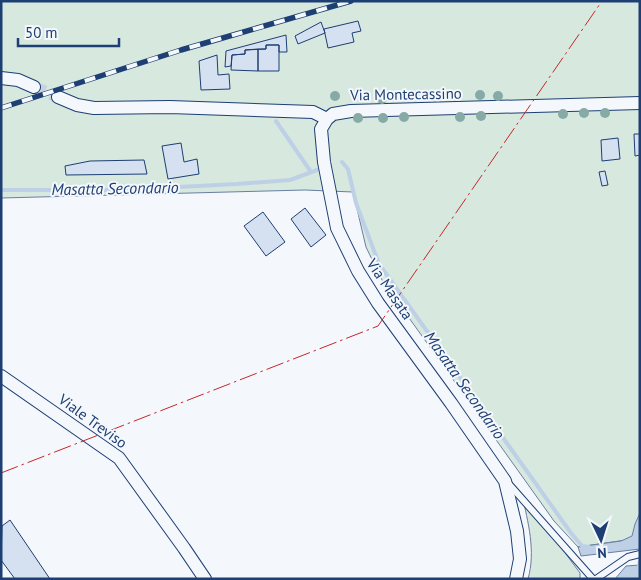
<svg xmlns="http://www.w3.org/2000/svg" width="641" height="580" viewBox="0 0 641 580" font-family="'PT Sans',sans-serif">
	<rect width="100%" height="100%" fill="#f4f7fb"/>
	<!-- green -->
	<path fill="#d7e8df" stroke="#687fa3" d="M1 1H640V538L578 547 554 521 382 280 366 247 353 192 305 190 1 198Z
		M522 495 580 573V579H528C536 551 528 522 522 495Z"/>
	<!-- water -->
	<path fill="#bed0e5" stroke="#687fa3" d="M640 513V549L581 556 578 547 621 541 632 536 635 524Z
		M640 565V579H615L626 566Z"/>
	<g fill="none" stroke-linecap="round" stroke-linejoin="round">
		<!-- stream -->
		<path stroke="#bed0e5" stroke-width="4" d="M276 121 311 172
			M342 162 348 169 356 203 379 264 571 533 582 546 589 547
			M1 190H120L237 184 290 180 317 170
			M636 579 640 561"/>
	</g>
	<!-- building -->
	<path fill="#d5e0f0" stroke="#1d3f73" d="M358 21 361 31 352 33 354 42 328 48 324 29Z
		M321 22 325 33 298 44 295 36Z
		M286 35 287 52H279V45H266V49L245 50V54L232 55 231 66 225 67 226 51Z
		M266 45H279V71H258V49H266Z
		M258 49V71L231 70 232 55 245 54V50Z
		M217 55 218 75 229 74 230 89 201 90 199 61Z
		M634 134H640V155L635 156Z
		M618 138 620 159 602 161 601 140Z
		M181 143 184 162 197 159 199 174 168 179 162 146Z
		M144 160 147 174 66 175 65 166 90 161Z
		M605 171 608 185 602 186 599 172Z
		M305 208 326 235 311 247 291 219Z
		M263 212 285 242 266 256 244 226Z
		M10 520 50 579H15L1 560 2 526Z"/>
	<g fill="none" stroke-linecap="round" stroke-linejoin="round">
		<!-- minor-tunnel -->
		<path stroke="#c9d2e0" stroke-width="12" stroke-dasharray="12 6" stroke-linecap="butt" d="M34 87 58 97"/>
		<defs>
			<path id="service" d="M508 483 593 579
				M596 579 628 557 640 554"/>
			<path id="minor" d="M1 78 18 80 34 87
				M58 97 77 105 94 108 170 107 313 112 327 119
				M1 376 119 458 184 548 205 579
				M516 579 520 559 517 531 505 481 451 403 378 303 358 271 337 228 324 162 321 129 327 119 333 114 351 111 640 103"/>
		</defs>
		<!-- service casing -->
		<use href="#service" stroke="#1d3f73" stroke-width="8"/>
		<!-- minor casing -->
		<use href="#minor" stroke="#1d3f73" stroke-width="14"/>
		<!-- service -->
		<use href="#service" stroke="#f4f7fb" stroke-width="6"/>
		<!-- minor -->
		<use href="#minor" stroke="#f4f7fb" stroke-width="12"/>
		<defs>
			<path id="rail" d="M1 108 181 50 351 1"/>
		</defs>
		<!-- rail casing -->
		<use href="#rail" stroke="#1d3f73" stroke-width="5.5"/>
		<!-- rail -->
		<use href="#rail" stroke="#f4f7fb" stroke-width="4" stroke-dasharray="11" stroke-linecap="butt"/>
		<!-- power -->
		<path stroke="#c62828" stroke-width="1" stroke-dasharray="18 4 2.5 4" stroke-linecap="butt" d="M1 473 378 326 602 1"/>
	</g>
	<!-- trees -->
	<g fill="#86aba6">
		<circle cx="480" cy="95" r="5"/>
		<circle cx="335" cy="96" r="5"/>
		<circle cx="498" cy="96" r="5"/>
		<circle cx="382" cy="99" r="5"/>
		<circle cx="584" cy="113" r="5"/>
		<circle cx="605" cy="113" r="5"/>
		<circle cx="563" cy="114" r="5"/>
		<circle cx="481" cy="116" r="5"/>
		<circle cx="404" cy="117" r="5"/>
		<circle cx="460" cy="117" r="5"/>
		<circle cx="358" cy="118" r="5"/>
		<circle cx="383" cy="118" r="5"/>
	</g>
	<g text-anchor="middle" dominant-baseline="central" stroke-width="4" stroke-linejoin="round" paint-order="stroke">
		<!-- street labels -->
		<g font-size="15" fill="#1d3f73" stroke="#f4f7fb">
			<text transform="translate(406 94) rotate(-1)">Via Montecassino</text>
			<text transform="translate(390 289) rotate(56)">Via Masata</text>
			<text transform="translate(93 421) rotate(36)">Viale Treviso</text>
		</g>
		<!-- water labels -->
		<g font-size="16" font-style="italic" fill="#1d3f73" stroke="#f4f7fb">
			<text transform="translate(115 188) rotate(-1)">Masatta Secondario</text>
			<text transform="translate(465 385) rotate(55)">Masatta Secondario</text>
		</g>
	</g>
	<!-- border -->
	<rect width="641" height="580" fill="none" stroke="#1d3f73" stroke-width="5"/>
	<!-- north arrow -->
	<g transform="translate(601 540) rotate(176)" stroke="#f4f7fb" stroke-width="4" paint-order="stroke">
	<path d="M0-4L9 19L0 12L-9 19Z" fill="#1d3f73"/>
	<text y="-8" font-size="14" font-weight="bold" text-anchor="middle" fill="#1d3f73">N</text>
	</g>
	<!-- scale -->
	<path d="M18 38v8h101v-8" fill="none" stroke="#1d3f73" stroke-width="2.5"/>
	<text x="25" y="38" font-size="15" fill="#1d3f73" stroke="#f4f7fb" stroke-width="4" paint-order="stroke">50 m</text>
</svg>
